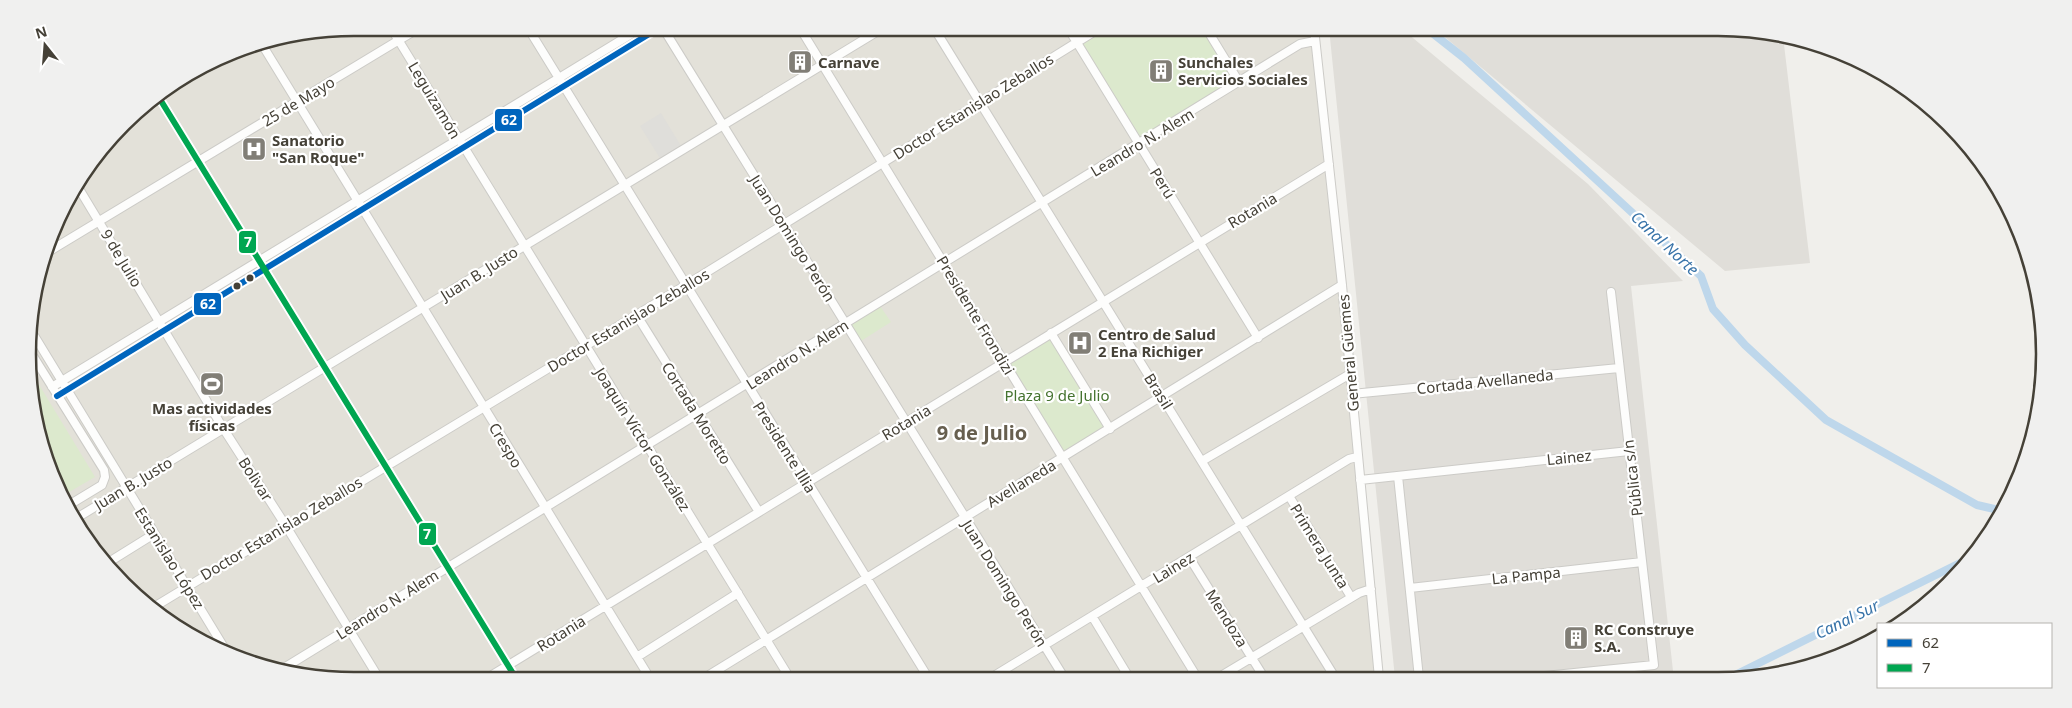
<svg xmlns="http://www.w3.org/2000/svg" width="2072" height="708" viewBox="0 0 2072 708" font-family="'Noto Sans',sans-serif">
	<rect width="100%" height="100%" fill="#f0efeb"/>
	<!-- residential -->
	<path fill="#e3e1d9" d="M354 28H1314L1379 678 354 680 270 669 172 625 83 536 39 438 30 312 61 209 139 109 229 52Z"/>
	<!-- industrial -->
	<path fill="#e0ded9" d="M1329 28H1401L1588 184 1683 281 1631 286 1673 671 1611 678H1395Z
		M1434 28H1718L1783 36 1810 263 1725 271Z"/>
	<!-- green -->
	<path fill="#dce9cd" d="M1100 28H1206L1239 82 1139 144 1077 42Z
		M880 306 891 322 861 341 851 325Z
		M1051 333 1110 429 1063 457 1004 362Z
		M35 378 95 477 64 495 39 438Z"/>
	<!-- parking -->
	<path fill="#dfdeda" d="M661 113 681 146 661 160 640 126Z"/>
	<g fill="none" stroke-linecap="round" stroke-linejoin="round">
		<!-- canal -->
		<path stroke="#bed7eb" stroke-width="8" d="M1426 28 1464 58 1701 276 1713 309 1745 345 1826 420 1977 505 2003 511
			M1729 678 1966 560"/>
		<defs>
			<path id="minor" d="M391 28 791 680
				M528 28 929 679
				M663 28 1065 679
				M800 28 1198 679
				M934 28 1336 679
				M1068 28 1258 338
				M1206 28 1239 82
				M1314 28 1342 285 1379 678
				M263 46 651 680
				M158 96 517 680
				M78 187 223 428 286 526 380 680
				M48 252 419 28
				M636 314 759 512
				M32 332 225 649
				M1051 333 1110 429
				M33 356 104 470 105 477 102 485 69 505
				M52 387 641 28
				M1352 394 1619 368
				M57 396 659 28
				M1202 461 1350 374
				M1398 476 1419 678
				M1360 480 1629 451
				M1289 496 1351 597
				M75 519 883 28
				M1189 557 1265 679
				M109 562 154 534
				M1410 588 1642 562
				M154 607 686 285 1100 28
				M1092 616 1130 679
				M637 657 738 593
				M279 671 1300 44 1315 41
				M1524 678 1654 665 1611 292
				M989 679 1349 459 1357 457
				M1216 679 1359 593 1371 589
				M484 680 1329 164
				M701 680 1342 285"/>
		</defs>
		<!-- minor casing -->
		<use href="#minor" stroke="#cccbc7" stroke-width="10"/>
		<!-- minor -->
		<use href="#minor" stroke="#fdfdfc" stroke-width="8"/>
		<defs>
			<path id="bus-1" d="M57 396 659 28"/>
			<path id="bus-2" d="M158 96 517 680"/>
		</defs>
		<!-- bus-1 casing -->
		<use href="#bus-1" stroke="#fff" stroke-width="10"/>
		<!-- bus-2 casing -->
		<use href="#bus-2" stroke="#fff" stroke-width="10"/>
		<!-- bus-1 -->
		<use href="#bus-1" stroke="#0065bd" stroke-width="6"/>
		<!-- bus-2 -->
		<use href="#bus-2" stroke="#00a651" stroke-width="6"/>
	</g>
	<!-- icons -->
	<defs>
		<symbol id="building-square" viewBox="-11 -11 22 22"><rect x="-9" y="-9" width="18" height="18" rx="4" fill="#817e76" stroke="#fff"/><path d="M-4-6H4V6H1V3H-1V6H-4ZM-2.5-4.3h1.7v1.8h-1.7ZM.8-4.3h1.7v1.8H.8ZM-2.5-1h1.7V.8h-1.7ZM.8-1h1.7V.8H.8Z" fill="#fff"/></symbol>
		<symbol id="hospital-square" viewBox="-11 -11 22 22"><rect x="-9" y="-9" width="18" height="18" rx="4" fill="#817e76" stroke="#fff"/><path d="M-5-5h3v3.5h4V-5h3V5h-3V1.5h-4V5h-3Z" fill="#fff"/></symbol>
		<symbol id="stadium-square" viewBox="-11 -11 22 22"><rect x="-9" y="-9" width="18" height="18" rx="4" fill="#817e76" stroke="#fff"/><path d="M0-5a6.5 5 0 1 0 0 10a6.5 5 0 1 0 0-10ZM-3.5-1.8h7v3.6h-7Z" fill="#fff"/></symbol>
	</defs>
	<g fill-rule="evenodd">
		<use href="#building-square" x="786" y="48" width="28" height="28"/>
		<use href="#building-square" x="1147" y="57" width="28" height="28"/>
		<use href="#hospital-square" x="240" y="135" width="28" height="28"/>
		<use href="#hospital-square" x="1066" y="329" width="28" height="28"/>
		<use href="#stadium-square" x="198" y="370" width="28" height="28"/>
		<use href="#building-square" x="1562" y="624" width="28" height="28"/>
	</g>
	<!-- markers -->
	<g fill="#454137" stroke="#fff" stroke-width="2">
		<circle cx="250" cy="278" r="4.5"/>
		<circle cx="237" cy="286" r="4.5"/>
	</g>
	<g text-anchor="middle" dominant-baseline="central" stroke-width="4.5" stroke-linejoin="round" paint-order="stroke">
		<!-- poi labels -->
		<g font-size="15" font-weight="bold" fill="#454137" stroke="#fff" text-anchor="start">
			<text x="818" y="62">Carnave</text>
			<text x="1178" y="62">Sunchales<tspan x="1178" dy="17">Servicios Sociales</tspan></text>
			<text x="272" y="140">Sanatorio<tspan x="272" dy="17">"San Roque"</tspan></text>
			<text x="1098" y="334">Centro de Salud<tspan x="1098" dy="17">2 Ena Richiger</tspan></text>
			<text x="212" y="408" text-anchor="middle">Mas actividades<tspan x="212" dy="17">físicas</tspan></text>
			<text x="1594" y="629">RC Construye<tspan x="1594" dy="17">S.A.</tspan></text>
		</g>
		<!-- street labels -->
		<g font-size="15" fill="#454137" stroke="#fff">
			<text transform="translate(435 100) rotate(59)">Leguizamón</text>
			<text transform="translate(298 101) rotate(-31)">25 de Mayo</text>
			<text transform="translate(973 106) rotate(-32)">Doctor Estanislao Zeballos</text>
			<text transform="translate(1142 142) rotate(-31)">Leandro N. Alem</text>
			<text transform="translate(1163 183) rotate(58)">Perú</text>
			<text transform="translate(1252 210) rotate(-31)">Rotania</text>
			<text transform="translate(793 238) rotate(58)">Juan Domingo Perón</text>
			<text transform="translate(122 258) rotate(59)">9 de Julio</text>
			<text transform="translate(479 273) rotate(-32)">Juan B. Justo</text>
			<text transform="translate(976 315) rotate(59)">Presidente Frondizi</text>
			<text transform="translate(628 320) rotate(-31)">Doctor Estanislao Zeballos</text>
			<text transform="translate(1348 353) rotate(-95)">General Güemes</text>
			<text transform="translate(797 354) rotate(-32)">Leandro N. Alem</text>
			<text transform="translate(1485 381) rotate(-6)">Cortada Avellaneda</text>
			<text transform="translate(1159 391) rotate(58)">Brasil</text>
			<text transform="translate(697 413) rotate(58)">Cortada Moretto</text>
			<text transform="translate(906 422) rotate(-31)">Rotania</text>
			<text transform="translate(643 439) rotate(58)">Joaquín Víctor González</text>
			<text transform="translate(506 445) rotate(59)">Crespo</text>
			<text transform="translate(785 447) rotate(58)">Presidente Illia</text>
			<text transform="translate(1569 457) rotate(-6)">Lainez</text>
			<text transform="translate(1632 478) rotate(-97)">Pública s/n</text>
			<text transform="translate(256 479) rotate(57)">Bolivar</text>
			<text transform="translate(133 483) rotate(-31)">Juan B. Justo</text>
			<text transform="translate(1021 483) rotate(-31)">Avellaneda</text>
			<text transform="translate(281 528) rotate(-31)">Doctor Estanislao Zeballos</text>
			<text transform="translate(1320 546) rotate(58)">Primera Junta</text>
			<text transform="translate(170 558) rotate(58)">Estanislao López</text>
			<text transform="translate(1173 567) rotate(-31)">Lainez</text>
			<text transform="translate(1526 575) rotate(-6)">La Pampa</text>
			<text transform="translate(1005 583) rotate(58)">Juan Domingo Perón</text>
			<text transform="translate(387 604) rotate(-32)">Leandro N. Alem</text>
			<text transform="translate(1227 618) rotate(58)">Mendoza</text>
			<text transform="translate(561 633) rotate(-32)">Rotania</text>
		</g>
		<!-- park labels -->
		<g font-size="15" fill="#45732f" stroke="#fff">
			<text x="1057" y="395">Plaza 9 de Julio</text>
		</g>
		<!-- water labels -->
		<g font-size="16" font-style="italic" fill="#3974a9" stroke="#fff">
			<text transform="translate(1665 243) rotate(43)">Canal Norte</text>
			<text transform="translate(1847 619) rotate(-26)">Canal Sur</text>
		</g>
		<!-- district labels -->
		<g font-size="20" font-weight="bold" fill="#675f4f" stroke="#fff">
			<text x="982" y="432">9 de Julio</text>
		</g>
	</g>
	<!-- crop -->
	<path d="M0 0H2072V708H0ZM354 36H1718A318 318 0 0 1 2036 354V354A318 318 0 0 1 1718 672H354A318 318 0 0 1 36 354V354A318 318 0 0 1 354 36Z" fill="#f0f0ef" fill-rule="evenodd"/>
	<path fill="none" stroke="#454137" stroke-width="2.5" d="M354 36H1718A318 318 0 0 1 2036 354V354A318 318 0 0 1 1718 672H354A318 318 0 0 1 36 354V354A318 318 0 0 1 354 36Z"/>
	<g stroke="#fff" stroke-width="2">
		<rect x="494" y="108" width="29" height="24" rx="5" fill="#0065bd"/>
		<rect x="238" y="230" width="19" height="24" rx="5" fill="#00a651"/>
		<rect x="193" y="292" width="29" height="24" rx="5" fill="#0065bd"/>
		<rect x="418" y="522" width="19" height="24" rx="5" fill="#00a651"/>
	</g>
	<g font-size="14" text-anchor="middle" font-weight="bold" fill="#fff">
		<text x="509" y="125">62</text>
		<text x="248" y="247">7</text>
		<text x="208" y="309">62</text>
		<text x="427" y="539">7</text>
	</g>
	<!-- legend -->
	<rect x="1877" y="623" width="175" height="65" fill="#ffffff" stroke="#b5b3af"/>
	<rect x="1887" y="639" width="25" height="8" fill="#0065bd" stroke="#b5b3af"/>
	<text x="1922" y="648" font-size="15" fill="#454137">62</text>
	<rect x="1887" y="664" width="25" height="8" fill="#00a651" stroke="#b5b3af"/>
	<text x="1922" y="673" font-size="15" fill="#454137">7</text>
	<!-- north arrow -->
	<g transform="translate(45 45) rotate(343)" stroke="#ffffff" stroke-width="4" paint-order="stroke">
	<path d="M0-4L9 19L0 12L-9 19Z" fill="#454137"/>
	<text y="-8" font-size="14" font-weight="bold" text-anchor="middle" fill="#454137">N</text>
	</g>
</svg>
